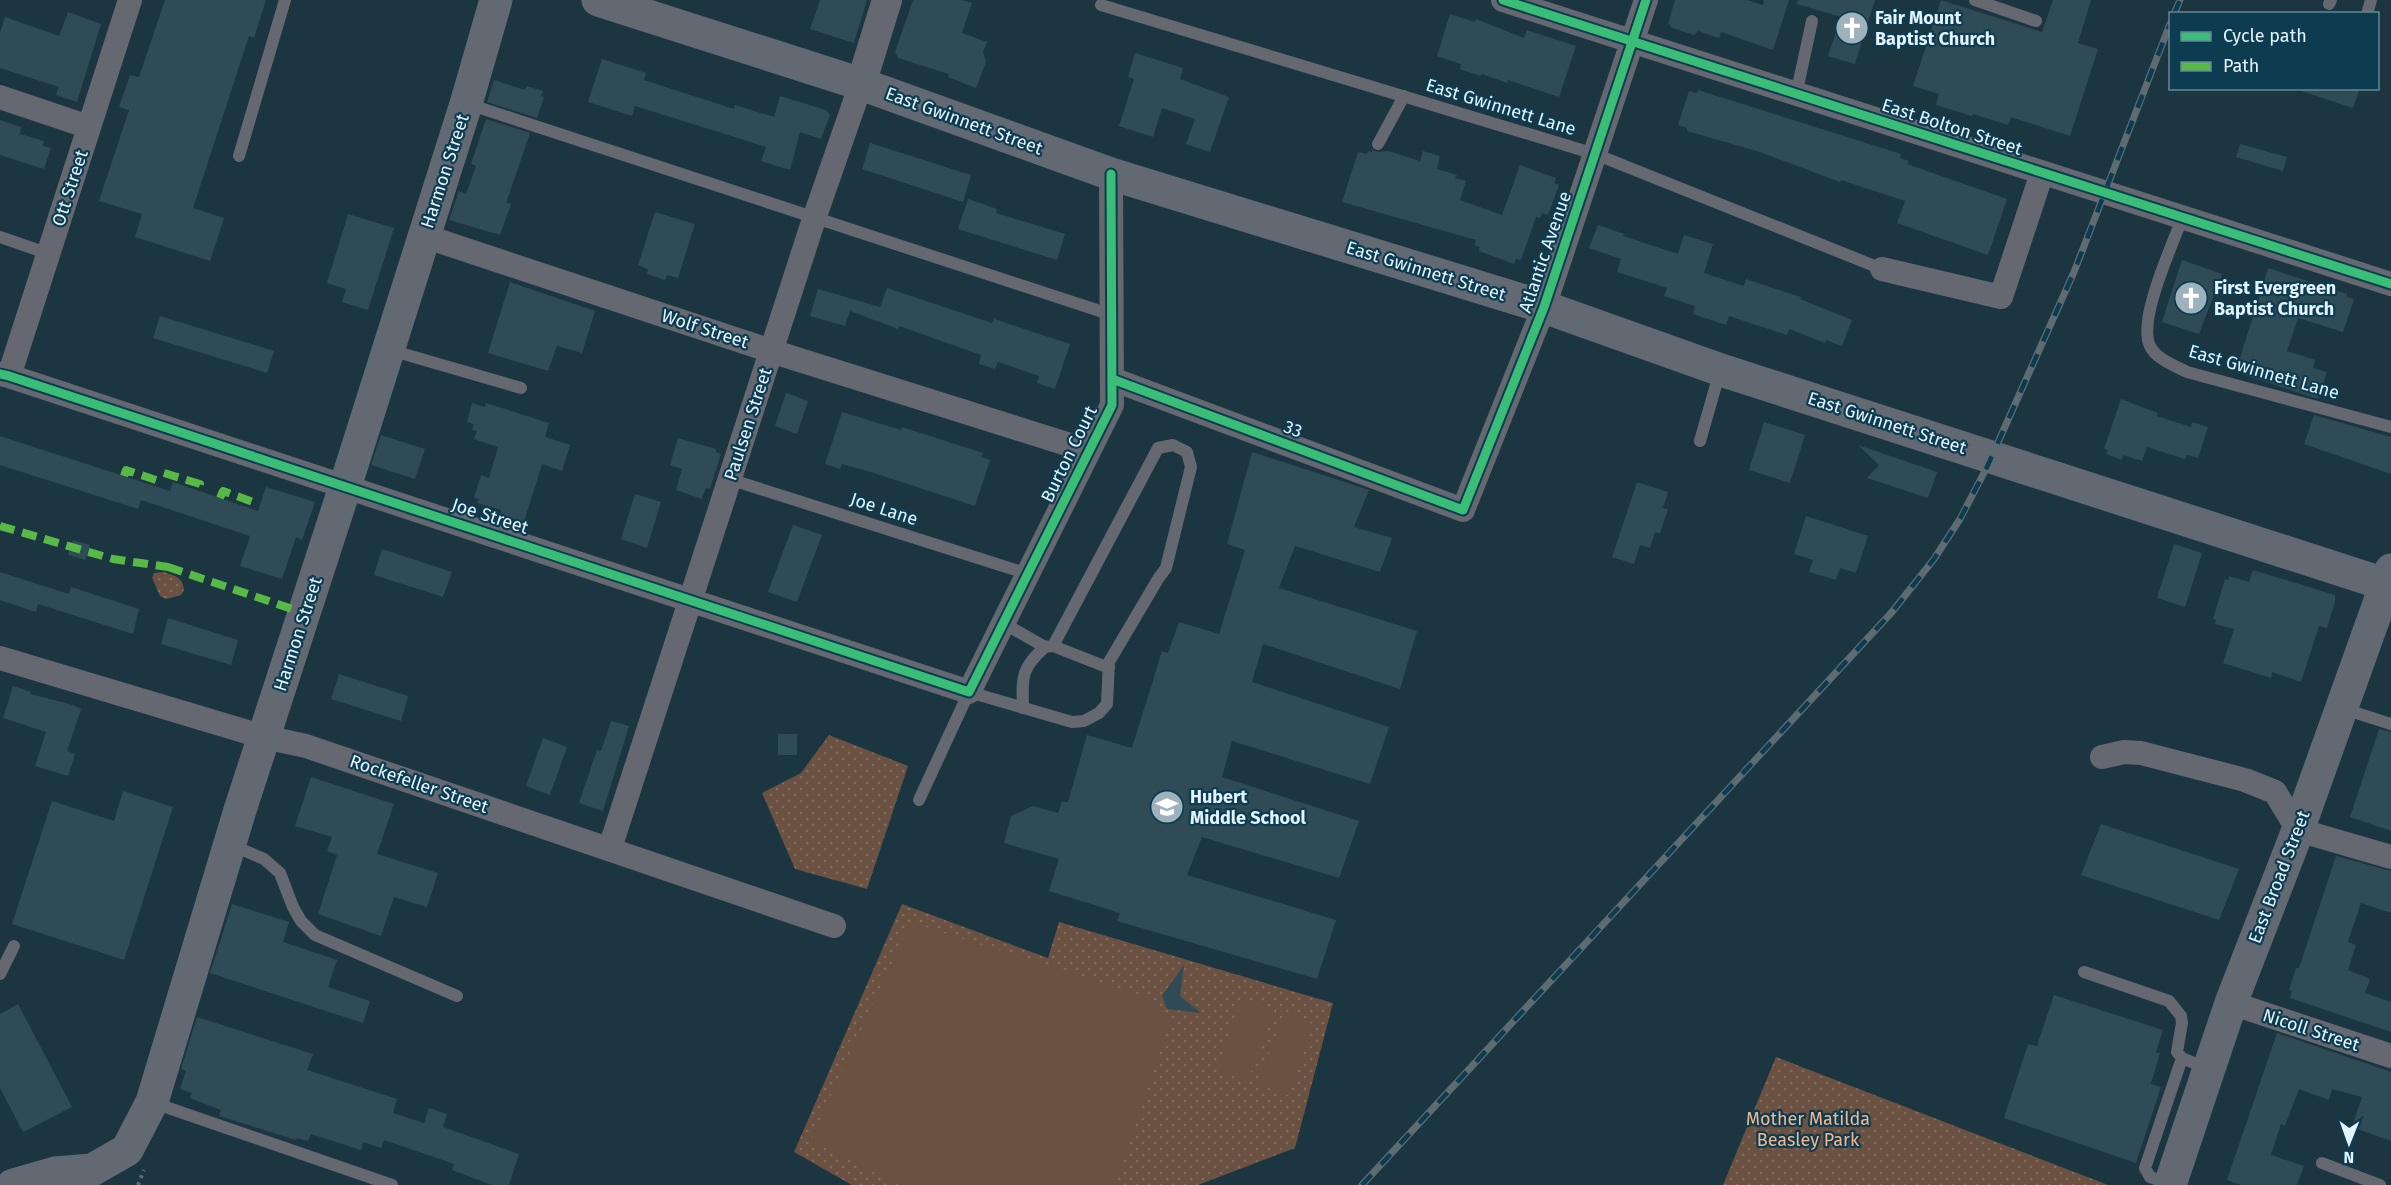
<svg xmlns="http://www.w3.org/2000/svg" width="2391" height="1185" viewBox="0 0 2391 1185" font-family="'Fira Sans',sans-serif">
	<defs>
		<pattern id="park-dots" width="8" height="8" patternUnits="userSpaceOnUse" patternTransform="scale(1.5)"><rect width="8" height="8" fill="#6b5141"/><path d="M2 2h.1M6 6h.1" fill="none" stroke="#806b5e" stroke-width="1.8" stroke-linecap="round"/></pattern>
	</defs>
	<rect width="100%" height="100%" fill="#1c3641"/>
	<!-- park -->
	<path fill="url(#park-dots)" d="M164 572C175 576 183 577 184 590L181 595 166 599 160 596 152 578 154 573Z
		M829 735 908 766 867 889 795 869 762 793 801 773Z
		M902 904 1048 958 1059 922 1333 1003 1295 1148 1198 1185H852L794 1152Z
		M1776 1057 2108 1185H1723Z"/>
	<!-- pitch -->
	<path fill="#6b5141" d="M910 922 1158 1001 1168 1023 1115 1185H899L811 1140Z
		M1242 1000 1275 1009 1248 1079 1217 1073Z
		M1285 1011 1312 1024 1288 1095 1257 1084Z"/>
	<!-- building -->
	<path fill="#2f4b56" d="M165 0H266L254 38 249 36 193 208 224 218 210 261 135 237 142 214 99 201 129 110 119 107 130 75 139 77Z
		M820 0H867L854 43 810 29Z
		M913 0H961L972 3 962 33 987 42 983 52 986 62 976 88 948 77 949 74 898 58 895 52Z
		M1675 0H1747L1763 5 1764 0H1789L1773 50 1721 32 1719 38 1698 31 1694 35 1670 27 1671 25 1668 24Z
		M1798 0H1875L1855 64 1828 56 1841 17 1797 4Z
		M1941 0 2042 32 2053 0H2091L2078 43 2098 49 2070 136 2011 117 2008 125 1973 114 1972 116 1936 105 1939 94 1913 86Z
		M68 12 101 24 77 102 56 95 59 87 0 68V33L5 17 59 36Z
		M1450 14 1475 22 1476 19 1524 38 1527 30 1576 46 1559 97 1508 80 1507 83 1482 74 1481 76 1460 69 1461 64 1437 56Z
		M1135 53 1183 68 1180 79 1229 97 1210 152 1186 144 1195 119 1162 108 1153 137 1119 126 1134 79 1128 77Z
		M602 59 646 73 644 80 734 109 735 105 774 117 780 96 826 110 830 115 821 139 800 132 790 170 761 161 766 147 635 106 632 116 588 102Z
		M494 80 525 90 527 86 543 91 541 96 544 97 537 118 487 102Z
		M2303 88H2360L2353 108 2302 91Z
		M1698 90 1901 154 1900 158 1909 161 1907 164 2007 199 1988 255 1897 223 1905 201 1841 180 1840 182 1760 152 1687 131V128L1678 125 1689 91 1697 93Z
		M486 119 530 133 506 203 511 204 500 235 449 220 459 191 466 194 476 166 471 164Z
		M0 120 21 127 20 134 44 141 43 146 51 148 44 169 0 155Z
		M870 143 971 175 963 202 862 169Z
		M2240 144 2287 157 2283 171 2236 157Z
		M1372 150 1378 152 1388 151 1420 161 1423 151 1440 156 1437 169 1457 175 1455 178 1466 181 1460 200 1502 215 1520 165 1556 178 1554 183 1559 185 1548 215 1542 213 1540 218 1536 217 1521 260 1516 259 1514 264 1479 251 1480 247 1474 245 1476 240 1342 202 1358 152 1367 154 1368 151 1372 152Z
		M968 199 997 209 996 213 1065 234 1057 260 958 229Z
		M655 212 695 224 678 278 667 275 665 280 647 274 648 269 638 265Z
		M348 214 394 228 368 310 342 302 346 289 327 283Z
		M1598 225 1624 234 1623 236 1678 254 1684 235 1713 244 1704 273 1744 286 1746 279 1801 297 1800 299 1852 320 1842 346 1826 340 1825 343 1789 329 1787 335 1729 316 1726 325 1693 314 1695 306 1664 296 1667 288 1617 272 1621 259 1589 248Z
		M2182 260 2222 274 2199 334 2162 322Z
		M2268 268 2347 294V297L2354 299 2343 332 2298 318 2287 351 2315 360 2313 368 2327 372 2318 399 2242 374 2243 370 2237 368Z
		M510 282 595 311 582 353 557 346 548 371 488 353Z
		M887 288 992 323 994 319 1070 344 1055 389 1037 383 1039 376 998 362 995 369 979 364 981 355 899 326 898 329 850 311 845 326 810 316 818 289 880 307Z
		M160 316 274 351 267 373 153 338Z
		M786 393 808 401 797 434 775 426Z
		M2121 399 2158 413 2157 416 2191 427 2192 422 2208 427 2198 458 2187 455 2185 459 2147 447 2142 461 2123 455 2122 460 2106 454 2108 450 2104 449Z
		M472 403 485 407 486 403 549 423 545 437 570 445 562 471 542 464 524 522 500 514 501 510 477 503 479 499 474 498 481 475 489 478 498 447 474 439 477 431 472 430 474 424 467 422Z
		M842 412 901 430 902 427 983 453 981 457 990 460 975 506 874 473 842 464 840 469 825 464Z
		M2314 415 2391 437V474L2304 444Z
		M1764 422 1805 435 1790 483 1749 470Z
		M381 435 425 449 415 479 371 465Z
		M0 436 170 491 173 482 258 511 266 487 315 502 302 540 296 537 282 579 240 566 250 536 141 500 138 509 0 465Z
		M678 438 716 449V452L721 454 710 489 706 488 702 499 676 490 682 469 670 465Z
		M1858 445 1937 472 1928 498 1867 478 1879 465Z
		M1252 452 1369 490 1354 527 1392 538 1380 572 1295 546 1279 588 1417 631 1400 689 1263 644 1252 682 1389 727 1370 784 1232 741 1222 777 1359 821 1339 878 1202 837 1187 875 1336 920 1317 979 1117 921 1120 913 1049 891 1059 859 1004 843 1011 816 1033 806 1058 813 1062 802H1068L1087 735 1132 748 1162 651 1168 653 1179 622 1219 634 1245 550 1227 544Z
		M1637 482 1668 492 1663 508 1668 509 1660 533 1655 532 1650 548 1640 545 1634 564 1612 557Z
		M635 494 661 502 647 548 621 539Z
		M1806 516 1868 536 1856 573 1840 568 1836 580 1809 572 1813 560 1794 554Z
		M793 525 822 535 797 602 768 592Z
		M73 540 90 545 85 560 68 555Z
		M2174 544 2202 553 2185 607 2157 598Z
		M382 549 452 572 443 597 374 575Z
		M2253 570 2335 595V602L2327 628 2319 626 2301 682 2272 672 2271 678 2223 663 2234 629 2215 624 2216 620 2213 619 2225 579 2228 580 2229 576 2249 582Z
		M0 572 69 594 71 587 139 609 133 634 38 604 36 612 0 600Z
		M168 618 238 640 231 665 161 644Z
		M339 674 408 696 401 721 331 699Z
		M13 686 31 692 30 694 73 705 81 709 67 751 75 754 68 776 35 766 46 732 3 718Z
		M611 721 629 726 603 811 579 803 597 750 601 751Z
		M2379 729 2391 732V831L2350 817Z
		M778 734H797V755H778Z
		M543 738 567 747 550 795 526 786Z
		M311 777 394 804 377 854 438 873 427 907 394 897 381 936 318 914 337 855 327 851 332 837 295 826Z
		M123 791 173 807 124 960 12 924 52 801 114 821Z
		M2101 824 2239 869 2219 920 2081 875Z
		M2336 856 2391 871V913L2361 903 2348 942 2356 945 2348 970 2370 979 2365 993 2391 1002V1032L2290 998 2292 991 2289 990 2296 968H2299Z
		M232 904 289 922 283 942 337 960 328 987 370 1001 363 1023 210 973Z
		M1184 965 1180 996 1201 1013 1167 1009 1162 996Z
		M2054 995 2163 1030 2156 1052 2160 1053 2151 1084 2161 1087 2136 1163 2004 1118 2028 1044 2037 1046Z
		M18 1004 72 1107 23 1132 0 1088V1014Z
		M197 1017 313 1054 307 1070 397 1099 393 1113 424 1123 429 1108 447 1114 443 1127 519 1154 509 1185H492L452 1170 454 1164 384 1140 381 1148 363 1142 361 1150 311 1134 308 1141 297 1138 296 1140 219 1116 221 1110 190 1098 192 1093 180 1089 186 1071 181 1069Z
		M2277 1033 2391 1072V1141L2352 1127 2362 1097 2332 1089 2329 1100 2299 1089 2285 1126 2281 1124 2271 1155 2304 1166 2297 1185H2241L2227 1180Z"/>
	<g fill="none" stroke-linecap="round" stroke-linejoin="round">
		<!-- path -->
		<path stroke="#626a71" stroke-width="4" stroke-dasharray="3 4.5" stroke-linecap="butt" d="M138 1185 144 1170"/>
		<!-- service -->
		<path stroke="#656870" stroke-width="12" d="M1975 0 2036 21
			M2329 4 2331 0
			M1101 5 1595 154 1882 269
			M2367 14 2371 0
			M1796 95 1812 21
			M468 104 1112 315
			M1378 144 1404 96
			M239 156 285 0
			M2183 216C2173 244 2137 320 2150 346 2156 359 2175 366 2187 372L2391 427
			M0 237 49 254
			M390 350 521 388
			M1700 441 1720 371
			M729 479 1028 574
			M1003 623 1045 647
			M1053 646 1109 668
			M2344 709 2391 724
			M919 800 969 692 1072 722 1084 721 1099 713 1107 704 1109 662 1158 579 1166 568 1191 467 1187 452 1173 445 1158 448 1053 646 1045 647C1021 668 1022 677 1023 708
			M231 845 264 859 280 873 293 907 301 921 315 935 457 996
			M2084 972 2169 1001 2181 1016 2182 1023 2177 1052 2182 1058 2208 1069
			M0 974 14 946
			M154 1103 392 1185
			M2322 1163 2380 1185
			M2168 1183 2150 1177 2145 1168 2182 1058"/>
		<!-- minor -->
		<path stroke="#656870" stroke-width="24" d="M1503 0 2391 284
			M0 97 89 127
			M424 236 771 351 1089 451
			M1882 269 2001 297 2042 173
			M0 374 9 376C329 482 649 586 969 692L1112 405 1111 174
			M9 376 130 0
			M1112 379 1463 510 1544 307 1646 0
			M0 658 264 737 306 746 834 926
			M2102 757 2124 752 2141 753 2245 780 2275 792 2298 830 2391 857
			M610 848 814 219 861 84
			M2231 1003 2391 1056"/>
		<!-- tertiary -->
		<path stroke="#656870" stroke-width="30" d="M861 84 887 0"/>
		<!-- secondary -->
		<path stroke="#636973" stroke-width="33" d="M598 0 861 84 1111 174 1544 307 1721 370 2391 586
			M13 1185 55 1173 92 1170 127 1150 152 1102 240 810 345 487 466 104 496 0
			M2170 1185 2231 1003 2298 830 2391 570"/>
		<defs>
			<path id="rail" d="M2174 14 2180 0
				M1362 1185 1892 612 1934 559 1960 519 1987 467 2074 272 2170 24"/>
		</defs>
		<!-- rail casing -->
		<use href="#rail" stroke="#5d6b73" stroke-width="7"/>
		<!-- rail -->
		<use href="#rail" stroke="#0d3c50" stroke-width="4.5" stroke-dasharray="14" stroke-linecap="butt"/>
		<!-- quiet -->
		<path stroke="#58b947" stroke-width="8" stroke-dasharray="15 8" stroke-linecap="butt" d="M164 473 200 484 198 491
			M124 476 126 470 162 482
			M220 498 223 491 253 502
			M0 526 113 559 168 567 167 574
			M168 567 304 613"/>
		<defs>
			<path id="cycleway" d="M1503 0 2391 284
				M0 374 9 376C329 482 649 586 969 692L1112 405 1111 174
				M1112 379 1463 510 1544 307 1646 0"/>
		</defs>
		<!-- cycleway casing -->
		<use href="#cycleway" stroke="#0d3c50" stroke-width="13"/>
		<!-- cycleway -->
		<use href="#cycleway" stroke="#3abd76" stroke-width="9"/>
	</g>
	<!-- icons -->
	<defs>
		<symbol id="church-disc" viewBox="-11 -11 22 22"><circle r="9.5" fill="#9db2bc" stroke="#0d3c50"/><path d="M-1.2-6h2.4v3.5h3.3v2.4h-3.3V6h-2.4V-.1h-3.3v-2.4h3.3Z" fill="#fff"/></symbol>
		<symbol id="school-disc" viewBox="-11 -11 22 22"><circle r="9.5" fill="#9db2bc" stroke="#0d3c50"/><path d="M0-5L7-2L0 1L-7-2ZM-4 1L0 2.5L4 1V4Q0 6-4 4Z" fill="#fff"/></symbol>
	</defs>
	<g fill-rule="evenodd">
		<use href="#church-disc" x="1833" y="9" width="38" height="38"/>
		<use href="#church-disc" x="2172" y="279" width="38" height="38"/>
		<use href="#school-disc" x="1148" y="788" width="38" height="38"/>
	</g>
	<g text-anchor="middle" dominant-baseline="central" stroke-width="4.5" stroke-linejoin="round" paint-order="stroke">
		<!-- poi labels -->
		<g font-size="18" font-weight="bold" fill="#e3f4fe" stroke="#0d3c50" text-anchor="start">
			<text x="1875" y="18">Fair Mount<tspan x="1875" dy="21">Baptist Church</tspan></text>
			<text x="2214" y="288">First Evergreen<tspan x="2214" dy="21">Baptist Church</tspan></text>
			<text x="1190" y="797">Hubert<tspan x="1190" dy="21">Middle School</tspan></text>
		</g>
		<!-- street labels -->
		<g font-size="18" fill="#e3f4fe" stroke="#0d3c50">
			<text transform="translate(1501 107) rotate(17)">East Gwinnett Lane</text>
			<text transform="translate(964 121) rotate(20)">East Gwinnett Street</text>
			<text transform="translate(1952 127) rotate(18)">East Bolton Street</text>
			<text transform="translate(445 171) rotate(-72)">Harmon Street</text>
			<text transform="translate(70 188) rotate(-72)">Ott Street</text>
			<text transform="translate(1545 252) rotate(-71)">Atlantic Avenue</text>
			<text transform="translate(1426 271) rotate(17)">East Gwinnett Street</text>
			<text transform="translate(705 329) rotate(18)">Wolf Street</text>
			<text transform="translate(2264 372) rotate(16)">East Gwinnett Lane</text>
			<text transform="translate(1887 423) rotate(18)">East Gwinnett Street</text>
			<text transform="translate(748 424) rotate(-72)">Paulsen Street</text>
			<text transform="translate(1293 429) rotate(20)">33</text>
			<text transform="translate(1069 454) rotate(-64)">Burton Court</text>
			<text transform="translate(884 509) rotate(18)">Joe Lane</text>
			<text transform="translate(490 516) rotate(18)">Joe Street</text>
			<text transform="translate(298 634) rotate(-72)">Harmon Street</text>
			<text transform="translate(419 784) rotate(19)">Rockefeller Street</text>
			<text transform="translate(2279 877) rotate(-69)">East Broad Street</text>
			<text transform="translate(2311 1030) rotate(18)">Nicoll Street</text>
		</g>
		<!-- park labels -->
		<g font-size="18" fill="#f8b58e" stroke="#0d3c50">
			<text x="1808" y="1119">Mother Matilda<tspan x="1808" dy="21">Beasley Park</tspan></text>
		</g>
	</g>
	<!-- legend -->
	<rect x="2169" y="12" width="210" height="78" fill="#0d3c50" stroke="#638696" stroke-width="1.5"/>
	<rect x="2181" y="32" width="30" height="9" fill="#3abd76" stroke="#638696" stroke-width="1.5"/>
	<text x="2223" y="42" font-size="18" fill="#e3f4fe">Cycle path</text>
	<rect x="2181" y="62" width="30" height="9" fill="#58b947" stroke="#638696" stroke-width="1.5"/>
	<text x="2223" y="72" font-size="18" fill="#e3f4fe">Path</text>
	<!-- north arrow -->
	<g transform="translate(2349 1143) rotate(181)" stroke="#0d3c50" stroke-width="4.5" paint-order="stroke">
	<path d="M0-4.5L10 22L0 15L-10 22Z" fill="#e3f4fe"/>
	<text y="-9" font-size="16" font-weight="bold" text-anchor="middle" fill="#e3f4fe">N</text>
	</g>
</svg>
